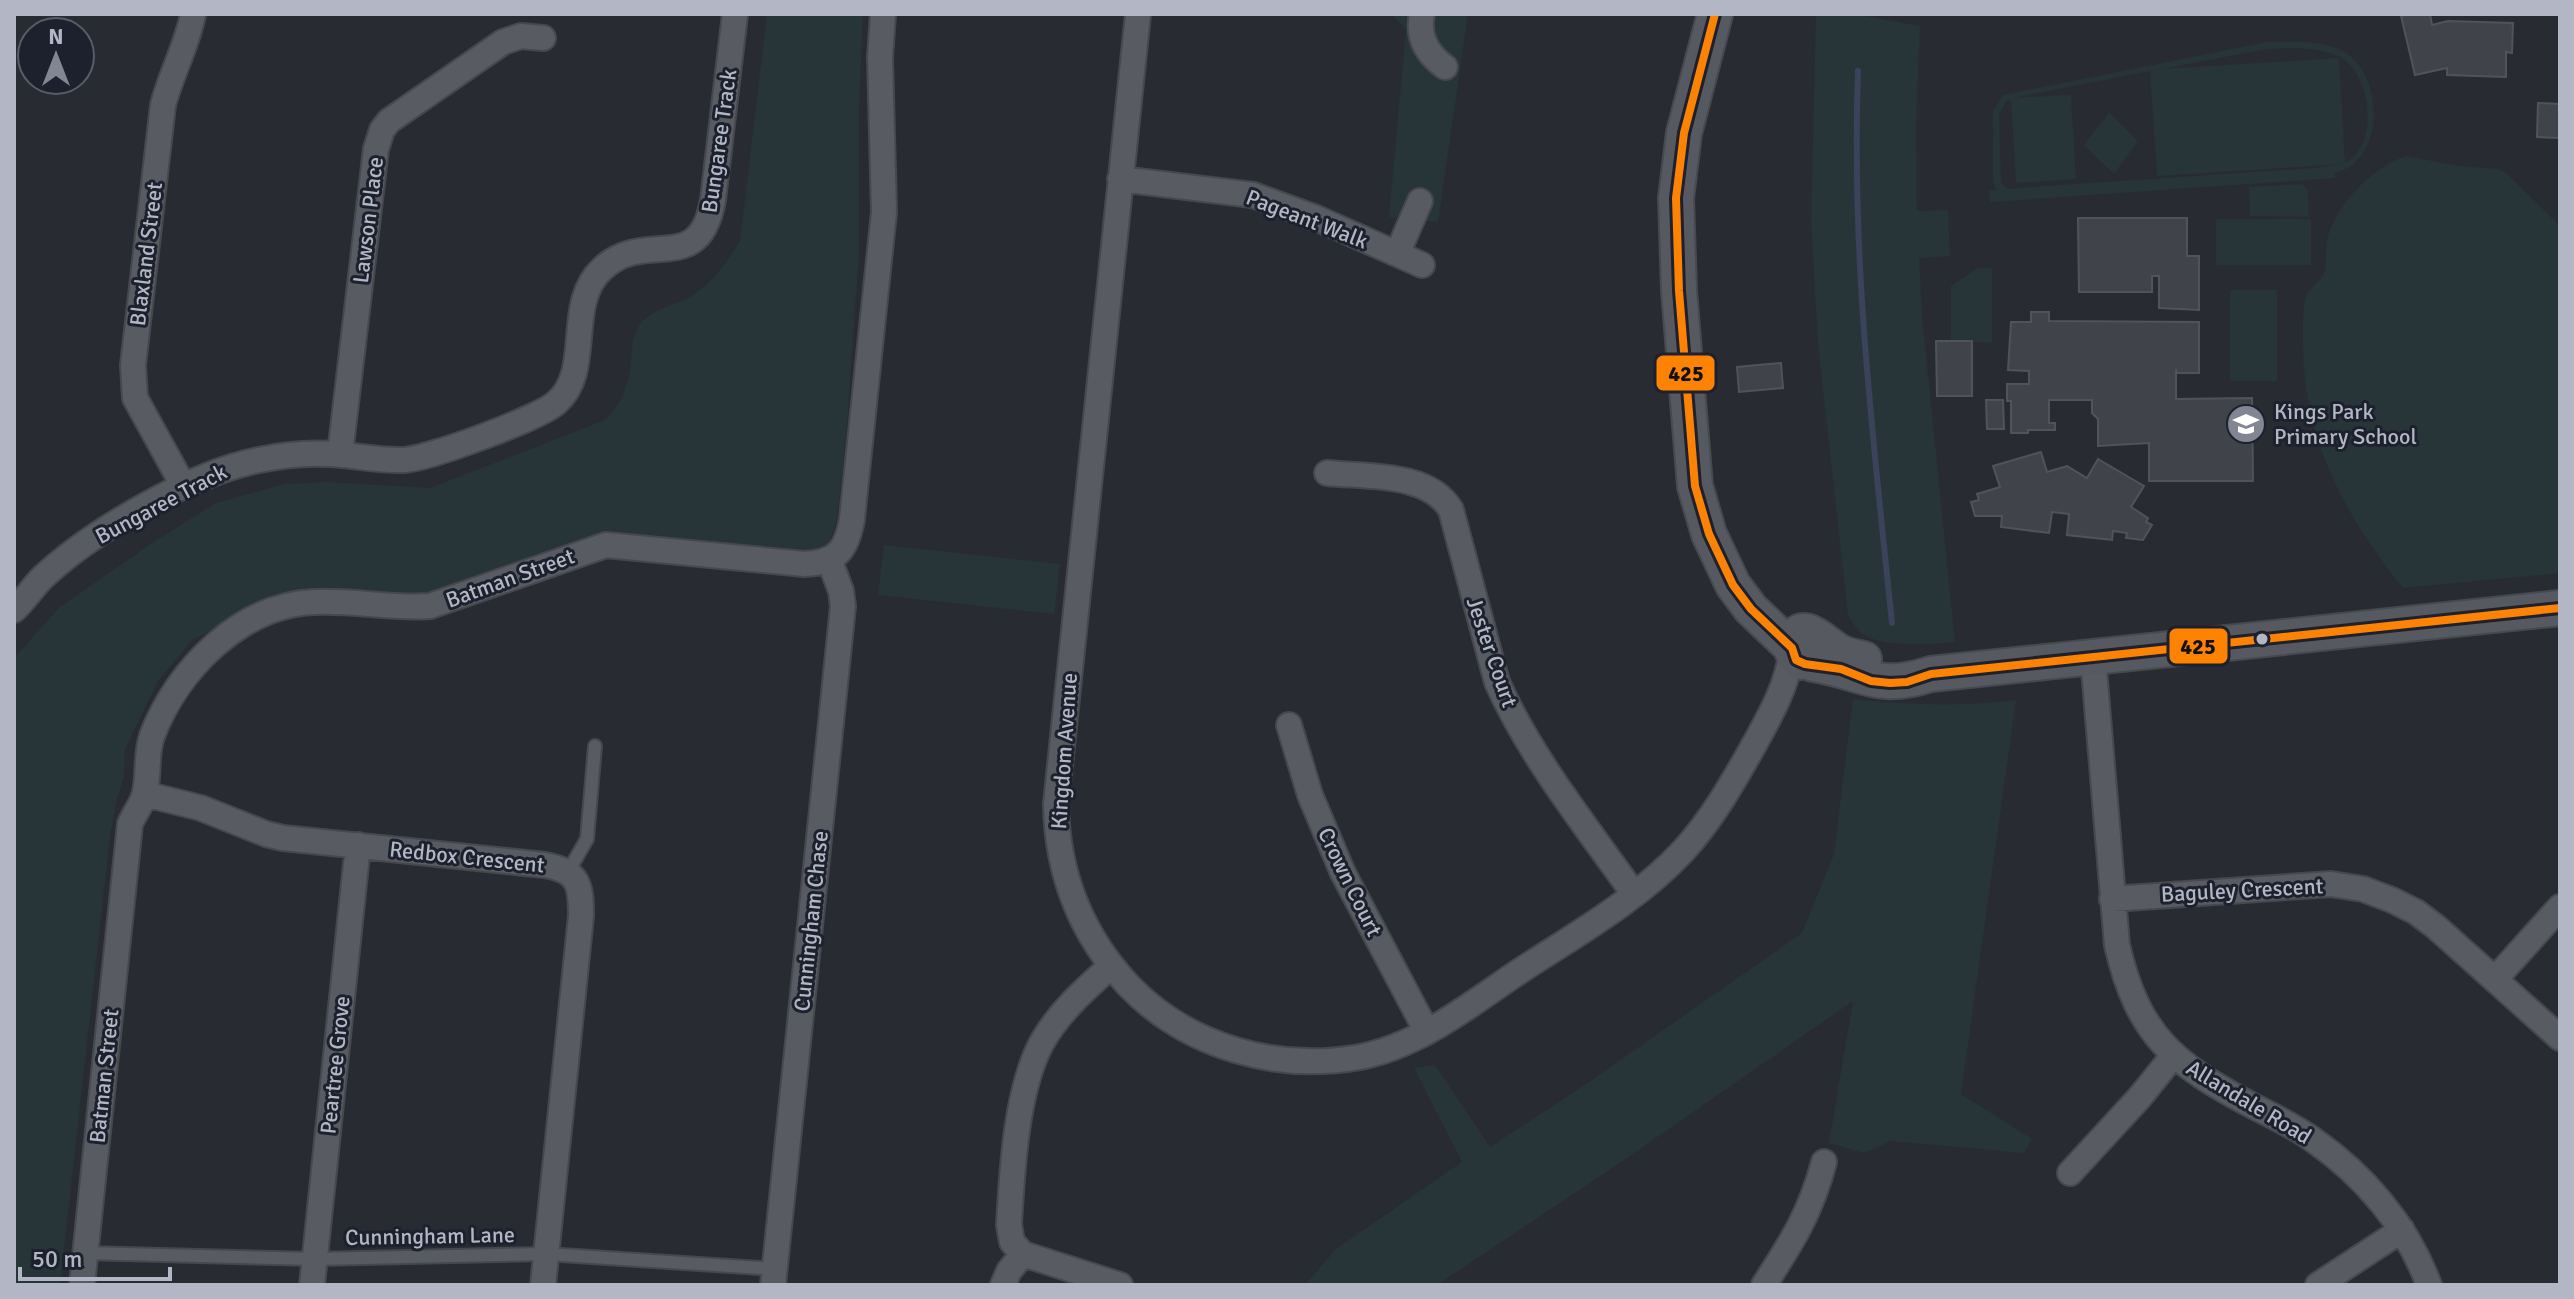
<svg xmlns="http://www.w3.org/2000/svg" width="2574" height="1299" viewBox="0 0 2574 1299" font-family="Signika,sans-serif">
	<rect width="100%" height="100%" fill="#292b33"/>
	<!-- green -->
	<path fill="#273539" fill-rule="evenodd" d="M767 14H863L859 108V253L846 438 837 520 829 544 816 551 800 553 614 537 431 597 236 618 192 640 158 681 125 749 124 777 117 798 110 836 60 1285H14V658L60 607 152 543 216 503 284 484 328 482 430 488 605 420C619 407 627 389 630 371 633 355 630 336 641 323 655 307 680 305 696 293 715 280 728 260 740 241Z
		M1391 14H1468L1438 222 1389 217 1406 29Z
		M1816 14H1855L1920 26 1916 126 1917 211 1948 210 1950 256 1919 258 1922 314 1955 642C1932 644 1877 649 1859 631 1855 627 1851 620 1848 615L1818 345 1811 220Z
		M2267 42C2292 42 2326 39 2347 54 2385 79 2384 162 2335 173V178L1990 202 1989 190H1997L1993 182V111L2003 95ZM2267 49C2290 48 2322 46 2342 58 2372 77 2379 145 2345 163L2339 58 2162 69ZM2150 71 2157 176 2345 164 2315 168 2018 188 2008 189 2001 183 1999 114 2007 100 2011 99 2016 183 2076 179 2071 95 2013 98Z
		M2109 112 2138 141 2114 174 2084 145Z
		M2406 156 2459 166 2498 169 2505 172 2560 226V573L2403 588C2345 516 2303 439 2303 345 2303 329 2302 312 2306 296 2309 287 2321 282 2324 273 2327 261 2325 248 2328 236 2338 202 2373 167 2406 156Z
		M2302 184 2308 190 2309 217 2250 216 2249 187Z
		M2216 219H2311V265H2216Z
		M1978 268H1992V343L1951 340V286Z
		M2230 290H2277V381H2230Z
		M884 545 1060 564 1054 614 878 595Z
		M1853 699C1909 705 1961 707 2016 700L1961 1094 2032 1139 2024 1153 1891 1141 1864 1153 1829 1143 1853 1001 1608 1171 1437 1285H1305L1336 1249 1462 1162 1414 1068 1435 1065 1490 1147 1586 1084 1802 933 1834 854Z"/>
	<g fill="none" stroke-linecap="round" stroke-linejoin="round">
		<!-- stream -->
		<path stroke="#3a425c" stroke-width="6" d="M1858 71C1851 259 1873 437 1892 623"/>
	</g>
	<!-- building -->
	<path fill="#40434a" stroke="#51535b" stroke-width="2" d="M2411 14H2430L2432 25 2448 21 2513 23 2512 53 2506 52V77L2447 75V68L2415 75 2401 16Z
		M2538 103 2560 104V138L2537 137Z
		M2078 218H2187V256H2199V310L2159 308V276H2152V292H2079Z
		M2031 312H2049V321L2199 322V373H2177L2176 369V399L2252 398 2253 481H2149V443L2098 446V419L2092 413V400H2049V423H2055V430H2028V433H2011V401H2007V384H2029V371L2008 370 2011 322H2031Z
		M1936 341H1972V396H1937Z
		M1781 363 1783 388 1739 392 1737 367Z
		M1986 400H2003L2004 429H1987Z
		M2041 452 2047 472 2067 466 2087 478 2098 459 2144 486 2131 507 2148 518 2146 522 2152 525 2143 540 2126 538 2127 533 2113 531 2112 540 2067 535 2069 514 2052 512 2049 533 2001 527 2002 516H1975L1971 502 1979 500 1977 494 2000 487 1993 466Z"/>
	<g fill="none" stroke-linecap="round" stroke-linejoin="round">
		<defs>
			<path id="lane" d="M568 872 587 839 595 746
				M85 1253 315 1259 546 1254 775 1269"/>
			<path id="street" d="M1138 14 1056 804C1057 873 1081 934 1128 985 1187 1047 1277 1072 1360 1057 1418 1046 1467 1007 1514 975 1571 937 1637 901 1684 850 1713 818 1733 782 1754 745 1771 714 1787 686 1792 651
				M1422 14C1417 37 1427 54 1445 67
				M1120 179 1253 195 1316 218 1422 265
				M1397 254 1420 201
				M340 454 376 149 382 130 389 121 503 42 521 36 543 38
				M1327 473C1367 477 1429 472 1451 510L1497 682C1531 758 1586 826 1634 894
				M184 487 135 398 133 365 163 105C171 74 188 43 193 14
				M14 610C25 600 32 588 42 578 92 531 192 473 259 460 287 454 315 452 343 455 363 457 384 461 404 460 428 459 539 418 556 403 594 371 564 304 602 269 646 227 699 279 713 200L735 14
				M2093 657 2117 945C2138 1036 2174 1064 2253 1106 2273 1116 2294 1126 2312 1139 2364 1175 2407 1225 2429 1285
				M1289 725 1310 795 1343 873 1427 1032
				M145 794 201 808 266 834 283 838 545 865C579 871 581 885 581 916L543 1285
				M2112 899 2331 884 2363 889 2392 900 2416 912 2436 927 2560 1038
				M1111 966C1085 989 1058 1013 1041 1044 1016 1092 1012 1171 1009 1225L1012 1242 1023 1254 1120 1285
				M2496 978 2560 907
				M2070 1173 2140 1097 2173 1056
				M82 1285 130 824C134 814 141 806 144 796 150 776 145 756 152 736 177 670 240 605 314 602 353 600 391 609 430 606L606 545 804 564C837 563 847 549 852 519L884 212 880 57 883 14
				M312 1285 358 845
				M773 1285 843 606 841 591 829 559
				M1003 1285 1009 1271 1023 1254
				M1764 1285C1792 1242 1811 1212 1824 1162
				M2318 1285 2402 1230"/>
			<path id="secondary" d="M1715 14 1684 133 1676 198 1679 291 1695 486 1709 534 1733 585 1751 609 1792 648
				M1800 662C1795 657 1791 653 1792 645 1798 613 1827 645 1838 651 1846 656 1855 657 1864 659
				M1813 664C1864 672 1875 692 1931 674L2560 608"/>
		</defs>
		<!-- lane casing -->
		<use href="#lane" stroke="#47484e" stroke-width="16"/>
		<!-- street casing -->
		<use href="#street" stroke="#47484e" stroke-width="28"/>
		<!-- secondary casing -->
		<use href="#secondary" stroke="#474850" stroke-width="38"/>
		<!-- lane -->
		<use href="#lane" stroke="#595b62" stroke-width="12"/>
		<!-- street -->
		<use href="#street" stroke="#595b62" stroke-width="24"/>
		<!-- secondary -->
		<use href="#secondary" stroke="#575960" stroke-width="34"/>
		<defs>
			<path id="bus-1" d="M1715 14 1684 133 1676 198 1679 291 1695 486 1709 534 1733 585 1751 609 1792 648 1796 660 1805 664 1841 669 1871 681 1890 683 1907 682 1931 674 2560 608"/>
		</defs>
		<!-- bus-1 casing -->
		<use href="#bus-1" stroke="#1d212e" stroke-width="14"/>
		<!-- bus-1 -->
		<use href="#bus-1" stroke="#ff8200" stroke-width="8"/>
	</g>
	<!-- icons -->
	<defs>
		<symbol id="school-disc" viewBox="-11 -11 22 22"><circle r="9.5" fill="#838692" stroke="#1d212e"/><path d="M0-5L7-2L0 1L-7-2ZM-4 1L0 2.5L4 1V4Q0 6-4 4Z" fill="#fff"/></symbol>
	</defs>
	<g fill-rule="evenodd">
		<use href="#school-disc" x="2224" y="402" width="44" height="44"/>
	</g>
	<!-- markers -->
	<circle fill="#b3b7c5" stroke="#1d212e" stroke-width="3" cx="2262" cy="639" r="7"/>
	<g text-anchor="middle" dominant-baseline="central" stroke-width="6" stroke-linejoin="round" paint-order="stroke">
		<!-- street labels -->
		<g font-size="22" fill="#b3b7c5" stroke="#1d212e">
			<text transform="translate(719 141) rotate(-82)">Bungaree Track</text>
			<text transform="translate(1307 219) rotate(21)">Pageant Walk</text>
			<text transform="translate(368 220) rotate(-83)">Lawson Place</text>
			<text transform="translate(146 254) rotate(-83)">Blaxland Street</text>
			<text transform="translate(161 504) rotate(-28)">Bungaree Track</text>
			<text transform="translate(510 578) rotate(-20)">Batman Street</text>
			<text transform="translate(1492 652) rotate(71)">Jester Court</text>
			<text transform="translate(1064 751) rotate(-86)">Kingdom Avenue</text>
			<text transform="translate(467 857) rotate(6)">Redbox Crescent</text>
			<text transform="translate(1350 882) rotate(64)">Crown Court</text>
			<text transform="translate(2242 890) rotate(-3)">Baguley Crescent</text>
			<text transform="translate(811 921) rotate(-84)">Cunningham Chase</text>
			<text transform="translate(335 1065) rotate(-84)">Peartree Grove</text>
			<text transform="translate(104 1076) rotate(-84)">Batman Street</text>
			<text transform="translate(2249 1102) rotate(31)">Allandale Road</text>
			<text transform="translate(430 1236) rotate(-1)">Cunningham Lane</text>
		</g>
		<!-- poi labels -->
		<g font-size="22" fill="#b3b7c5" stroke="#1d212e" text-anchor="start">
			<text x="2274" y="411">Kings Park<tspan x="2274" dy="25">Primary School</tspan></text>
		</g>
	</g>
	<g stroke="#1d212e" stroke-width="3">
		<rect x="1655" y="354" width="61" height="38" rx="8" fill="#ff8200"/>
		<rect x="2168" y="627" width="61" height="38" rx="8" fill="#ff8200"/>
	</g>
	<g font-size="22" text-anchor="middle" font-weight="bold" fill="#111">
		<text x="1686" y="381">425</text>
		<text x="2198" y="654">425</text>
	</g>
	<!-- border -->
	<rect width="2574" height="1299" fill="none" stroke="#b3b7c5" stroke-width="32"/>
	<!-- north arrow -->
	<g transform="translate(56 56)"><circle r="38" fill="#1d212e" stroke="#595d6a" stroke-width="2"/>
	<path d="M0-6L14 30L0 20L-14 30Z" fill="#838692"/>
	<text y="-12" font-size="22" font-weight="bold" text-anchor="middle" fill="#b3b7c5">N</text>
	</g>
	<!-- scale -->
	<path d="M20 1267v12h150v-12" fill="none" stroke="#b3b7c5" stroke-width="4"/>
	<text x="32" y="1267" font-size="24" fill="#b3b7c5" stroke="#1d212e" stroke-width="6" paint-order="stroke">50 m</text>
</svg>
